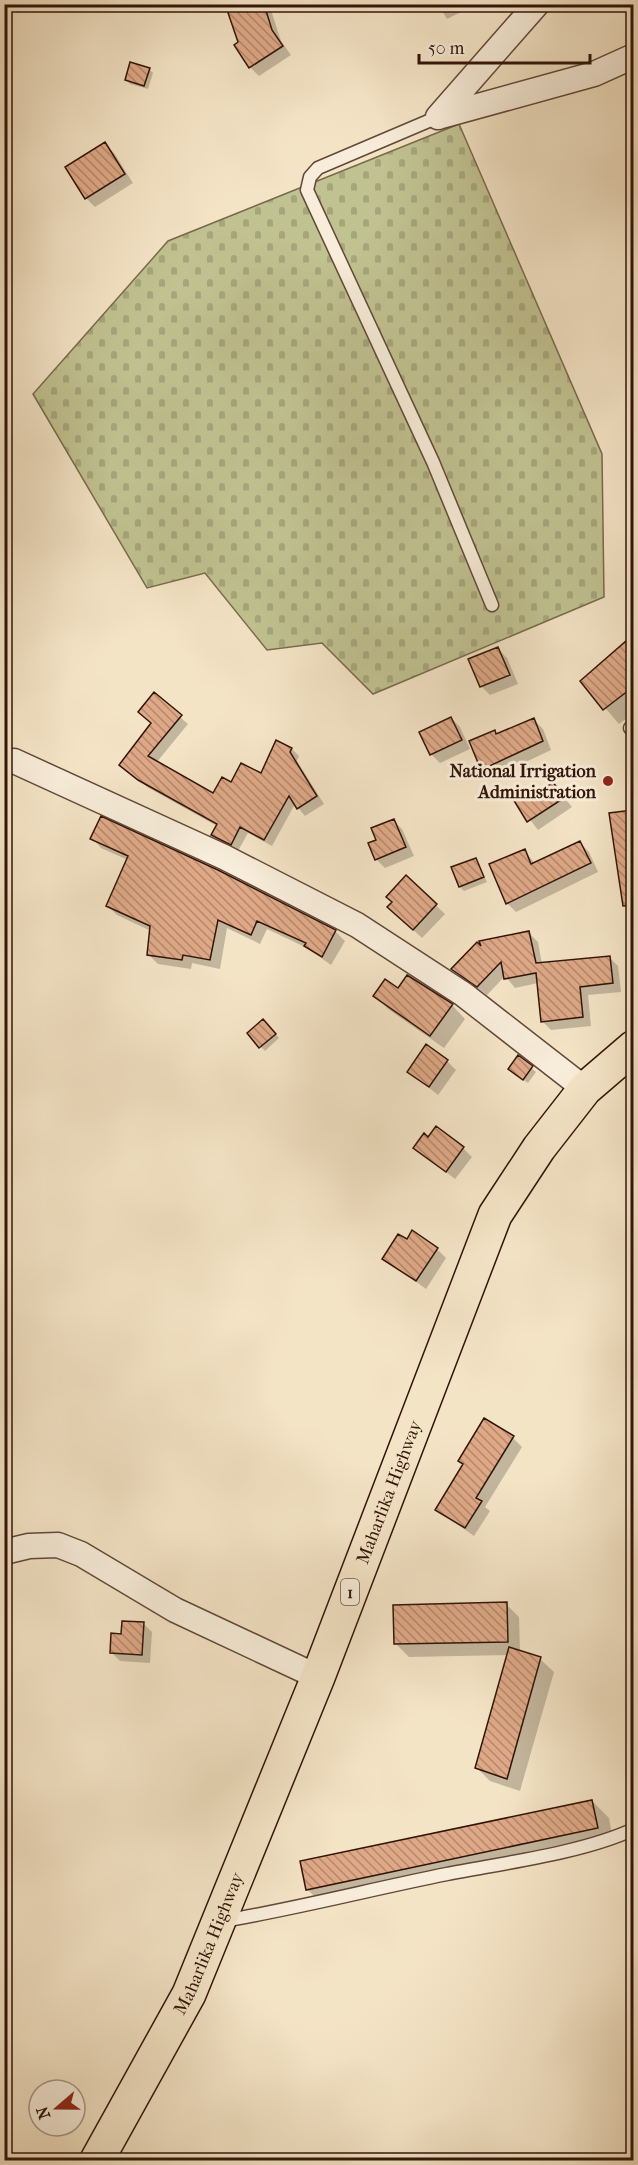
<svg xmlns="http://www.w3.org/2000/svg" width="638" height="2165" viewBox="0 0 638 2165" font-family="'IM FELL French Canon',serif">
	<defs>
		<pattern id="cemetery-stones" width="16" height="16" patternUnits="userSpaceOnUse" patternTransform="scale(1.5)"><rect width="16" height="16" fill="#c1c291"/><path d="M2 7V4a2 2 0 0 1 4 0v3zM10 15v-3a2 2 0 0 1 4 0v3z" fill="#a6a67c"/></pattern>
		<pattern id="building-back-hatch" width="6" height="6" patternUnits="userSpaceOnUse" patternTransform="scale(1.5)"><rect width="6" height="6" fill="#dfa987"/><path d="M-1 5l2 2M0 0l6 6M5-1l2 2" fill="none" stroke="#b5886c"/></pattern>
	</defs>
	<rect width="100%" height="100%" fill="#f4e4c6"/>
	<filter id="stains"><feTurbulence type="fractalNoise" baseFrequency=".00333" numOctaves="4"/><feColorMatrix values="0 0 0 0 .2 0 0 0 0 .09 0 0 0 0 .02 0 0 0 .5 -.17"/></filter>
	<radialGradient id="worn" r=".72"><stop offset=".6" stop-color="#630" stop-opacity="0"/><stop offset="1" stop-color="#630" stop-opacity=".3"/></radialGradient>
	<!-- cemetery -->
	<path fill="url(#cemetery-stones)" stroke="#796b4c" stroke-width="1.5" d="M459 124 602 454 604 597 373 694 322 643 267 650 205 573 147 588 33 394 168 241Z"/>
	<!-- shadow -->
	<path fill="#0003" d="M227 4H269L281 41 291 55 259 76 250 67Z
		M438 4H460L463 11 447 19Z
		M149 69 153 73 148 89 130 84 126 80Z
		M105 144 114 153 133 183 95 207 86 198Z
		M634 636V713L619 724 582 681Z
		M498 649 507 658 518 684 490 695 481 686Z
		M154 694 188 724 156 763 214 795 232 784 262 775 292 749 299 756 297 761 324 804 305 816 295 804 272 846 248 833 238 851 220 842 212 835 217 826 147 787 121 765 153 724Z
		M451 718 460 727 470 749 440 763 431 754Z
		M534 720 543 729 551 750 492 778 483 769 471 742 494 732 497 735Z
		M553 784 572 807 538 830 515 800 537 795Z
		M634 811V887H633L611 815Z
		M393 820 402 829 414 856 385 868 376 859 378 841Z
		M92 838 217 871 336 932 345 941 331 965 307 948 267 929 260 944 227 928 220 969 192 963 191 969 158 964 148 954 151 931 117 915 108 906 128 860 101 848Z
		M580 843 589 852 598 872 516 912 507 903 525 851 535 864Z
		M476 860 487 882 464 891 460 887Z
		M406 877 445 914 422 938 398 916 394 903Z
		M529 933 538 942 542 964 609 957 618 966 621 992 588 995 591 1026 551 1030 542 1021 538 983 515 988 505 976 487 995 453 969 485 951Z
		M399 990 452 1005 465 1019 444 1048 388 1009 375 995Z
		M267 1025 279 1038 265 1051 261 1047Z
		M518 1057 536 1072 528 1083 514 1073Z
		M447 1061 456 1070 438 1095 409 1072Z
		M428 1139 463 1148 472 1157 455 1179 415 1148Z
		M407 1241 437 1249 446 1258 426 1289 384 1258Z
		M513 1438 522 1447 485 1507 490 1511 474 1536 437 1510Z
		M506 1604 519 1617 520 1652 540 1659 554 1672 520 1791 490 1781 476 1767 509 1655 409 1657 395 1643Z
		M143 1623 152 1632 150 1663 120 1661 111 1652Z
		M592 1801 609 1818 614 1845 324 1906 307 1889Z
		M147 2156 154 2160H144Z"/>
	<!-- building -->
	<path fill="url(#building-back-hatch)" stroke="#311408" stroke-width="1.5" d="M225 4H264L272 30 283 46 249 68 234 45 238 42Z
		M130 62 150 68 144 86 125 80Z
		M105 142 125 174 85 199 65 167Z
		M633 635V687L603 710 580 681Z
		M498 647 510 675 480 687 468 659Z
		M154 692 182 715 148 756 213 793 222 777 231 782 241 763 261 773 276 740 292 748 290 752 317 796 297 809 289 796 264 840 240 827 231 845 211 835 217 824 138 780 119 765 151 723 138 712Z
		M451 717 462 740 430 755 419 732Z
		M534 718 543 741 481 770 469 741 495 730 496 734Z
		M553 782 564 798 527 822 513 799 527 790H534L537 794Z
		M633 810V905L623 906 609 813Z
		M101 816 218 870 336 930 322 957 304 946 306 943 257 921 251 935 218 920 210 960 183 955 182 960 147 955 150 926 106 906 128 856 90 839Z
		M394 819 406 847 375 860 368 843 376 840 371 828Z
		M580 841 591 863 506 904 489 864 525 849 531 864Z
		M476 858 484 877 459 887 451 867Z
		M406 875 437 904 413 930 387 907 392 902 386 897Z
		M529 931 536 963 610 956 613 983 580 987 583 1017 541 1022 536 973 504 979 501 962 477 987 451 969 477 942 481 946 479 941Z
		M407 975 453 1004 430 1036 373 996 385 979 398 988Z
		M263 1019 276 1034 259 1048 247 1033Z
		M426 1044 448 1060 429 1087 407 1072Z
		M518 1055 533 1066 523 1080 508 1069Z
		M436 1126 464 1147 446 1172 413 1148 424 1133 428 1137Z
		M412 1230 438 1248 416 1281 382 1259 398 1234 407 1239Z
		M484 1418 514 1436 476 1498 482 1501 465 1528 435 1510 463 1464 458 1461Z
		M507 1602 508 1642 394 1644 393 1605Z
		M122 1621 144 1622 142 1655 110 1653 111 1633 121 1634Z
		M509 1647 541 1657 507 1779 475 1768Z
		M592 1800 598 1828 306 1890 300 1861Z"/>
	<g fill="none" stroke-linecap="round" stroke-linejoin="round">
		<defs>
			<path id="lane" d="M438 117 318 168 310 177 307 190 433 462 492 605
				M634 724 630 728 634 732
				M223 1921C299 1908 372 1889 447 1874 503 1863 583 1853 634 1829"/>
			<path id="street" d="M438 117 594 74 634 56
				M438 117 537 4
				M14 761 224 857 357 925 463 994 585 1089
				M4 1552 29 1546 58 1545 81 1554 175 1610 318 1677"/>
			<g id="highway">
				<path id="s1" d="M97 2160 189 1994 318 1677 495 1215 539 1148 585 1089 634 1047"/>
			</g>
		</defs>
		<!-- lane casing -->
		<use href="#lane" stroke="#624838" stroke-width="15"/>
		<!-- street casing -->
		<use href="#street" stroke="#624838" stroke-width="27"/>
		<!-- highway casing -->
		<use href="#highway" stroke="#311408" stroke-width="36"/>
		<!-- lane -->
		<use href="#lane" stroke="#f8edda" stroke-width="12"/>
		<!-- street -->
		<use href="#street" stroke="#f8edda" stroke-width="24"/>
		<!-- highway -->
		<use href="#highway" stroke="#f4e4c6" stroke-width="33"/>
	</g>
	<!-- markers -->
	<circle fill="#8f2418" stroke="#f8edda" stroke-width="2" cx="608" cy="781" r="6"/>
	<g text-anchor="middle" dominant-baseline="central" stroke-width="6" stroke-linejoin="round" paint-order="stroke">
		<!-- shield labels -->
		<rect fill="#f8edda" stroke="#6d5547" stroke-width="1.5" x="341" y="1579" width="18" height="26" rx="4.5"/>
		<g font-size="16" font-weight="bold" fill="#311408">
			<text x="350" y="1592">1</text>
		</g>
		<!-- poi labels -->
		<g font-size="18" font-weight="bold" fill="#311408" stroke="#f8edda" text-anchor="end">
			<text x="596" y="771">National Irrigation<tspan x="596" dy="21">Administration</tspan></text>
		</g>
		<!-- street labels -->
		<g font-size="18" fill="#311408" stroke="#f8edda">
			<text stroke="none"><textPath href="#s1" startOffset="730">Maharlika Highway</textPath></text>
			<text stroke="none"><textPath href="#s1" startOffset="244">Maharlika Highway</textPath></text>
		</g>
	</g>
	<!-- margin -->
	<rect width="638" height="2165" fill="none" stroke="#f4e4c6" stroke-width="24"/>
	<rect x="6" y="6" width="626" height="2153" fill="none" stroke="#311408" stroke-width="3"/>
	<rect x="12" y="12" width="614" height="2141" fill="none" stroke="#311408" stroke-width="1.5"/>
	<!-- north arrow -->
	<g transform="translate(57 2108) rotate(250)"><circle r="28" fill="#f8edda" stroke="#a89686" stroke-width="1.5"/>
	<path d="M0-4.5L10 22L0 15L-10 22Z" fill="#8f2418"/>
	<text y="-9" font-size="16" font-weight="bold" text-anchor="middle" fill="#311408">N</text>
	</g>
	<!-- scale -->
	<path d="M419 54v9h171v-9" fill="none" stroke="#311408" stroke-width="3"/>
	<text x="428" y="54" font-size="18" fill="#311408" stroke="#f8edda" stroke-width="4.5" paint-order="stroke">50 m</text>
	<rect width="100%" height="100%" filter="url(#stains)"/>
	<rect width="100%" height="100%" fill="url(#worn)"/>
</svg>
